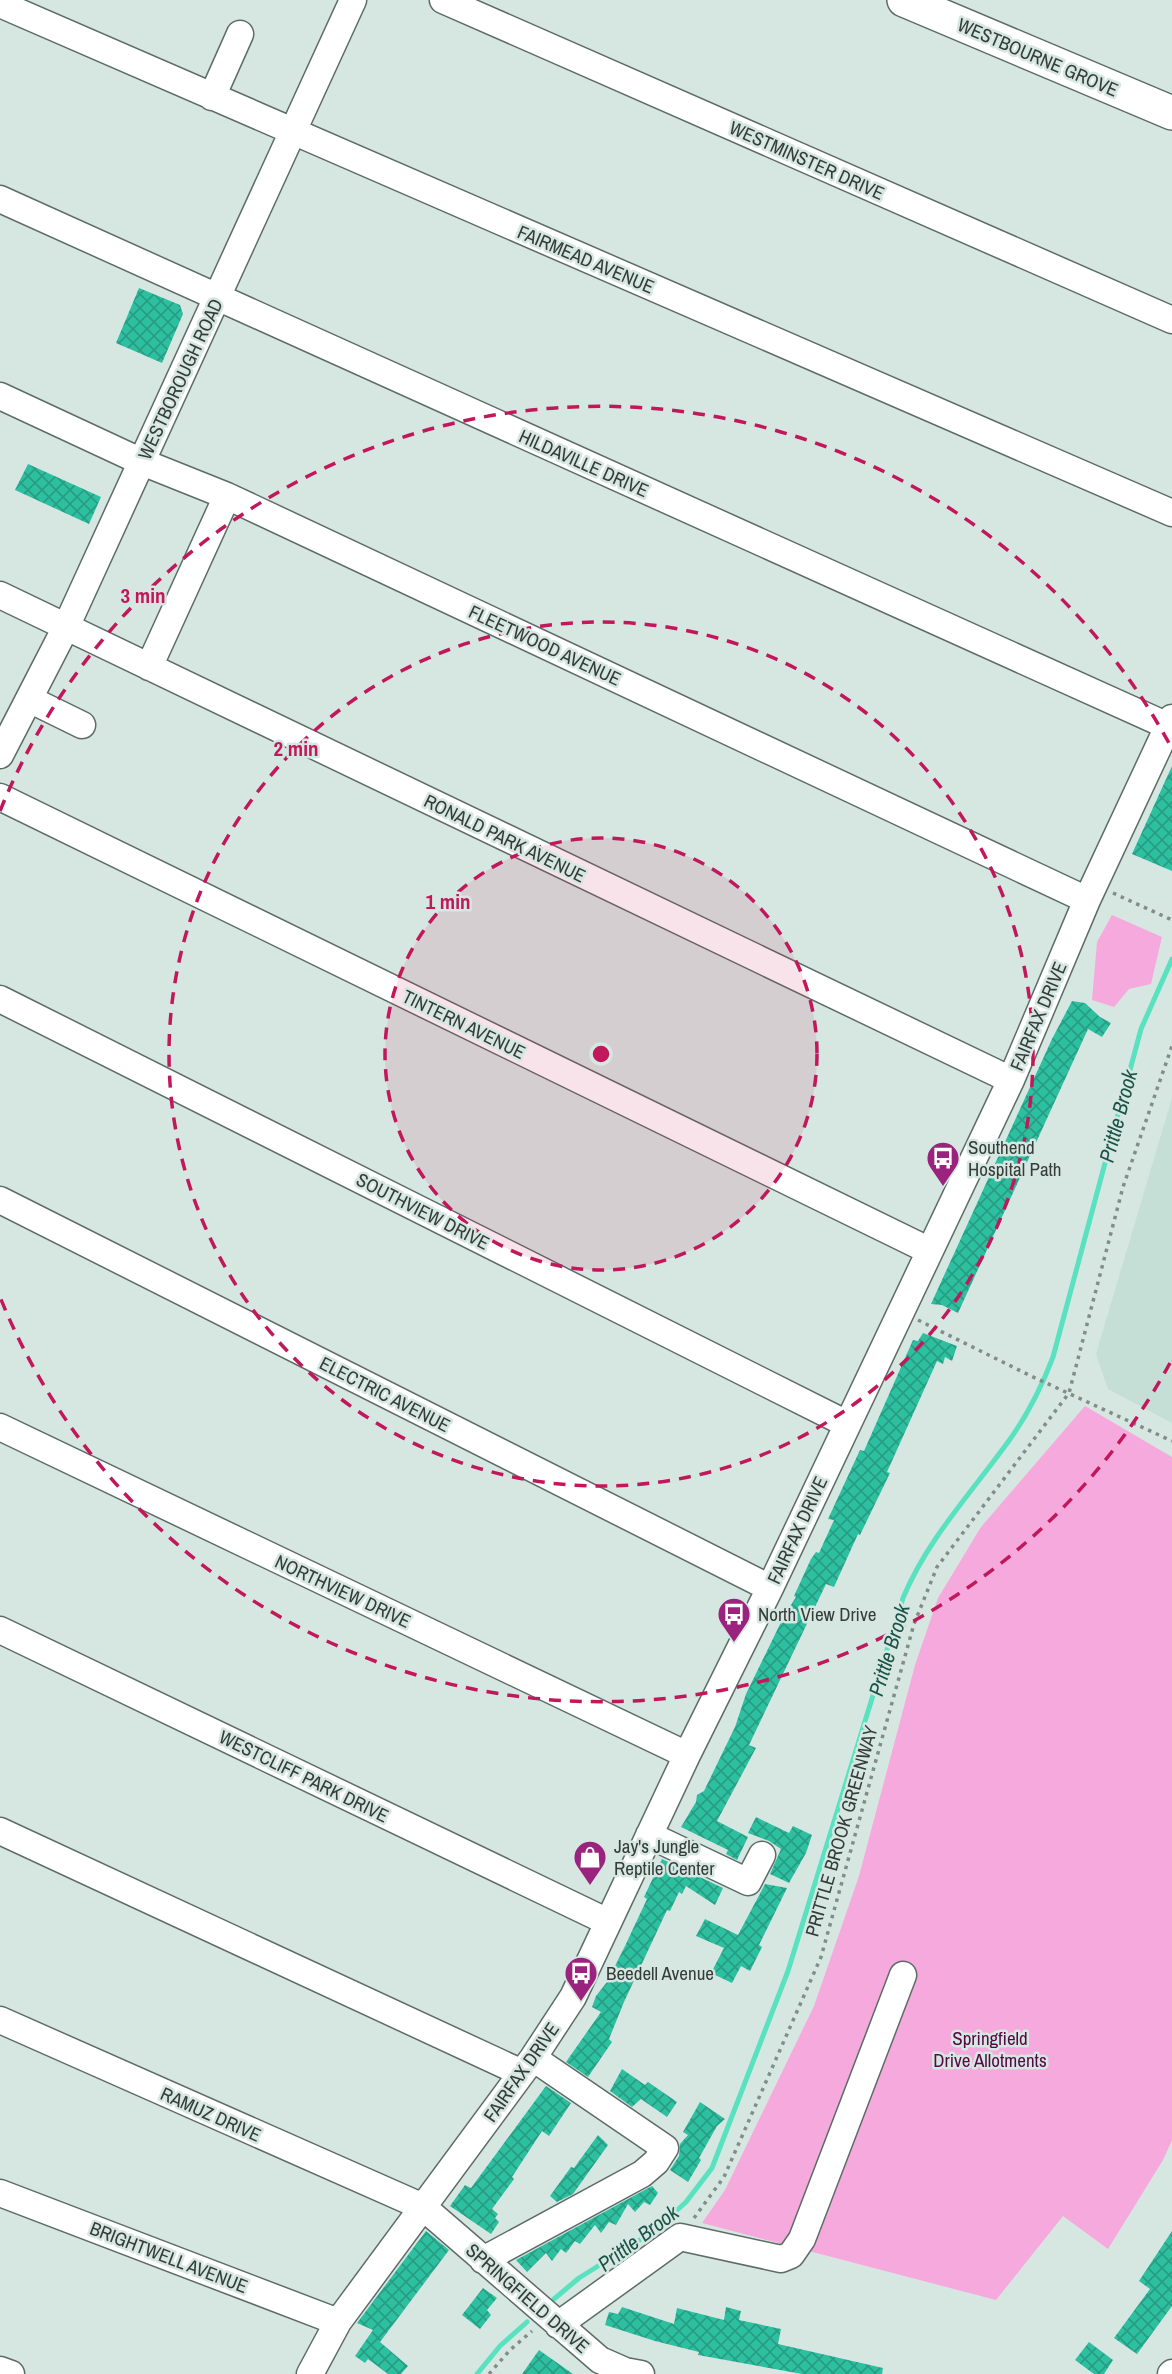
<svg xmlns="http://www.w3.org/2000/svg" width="1172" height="2374" viewBox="0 0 1172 2374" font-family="'Archivo Narrow',sans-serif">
	<defs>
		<pattern id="building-cross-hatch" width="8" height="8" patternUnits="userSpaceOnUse" patternTransform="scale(1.75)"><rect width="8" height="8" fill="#2dc0a0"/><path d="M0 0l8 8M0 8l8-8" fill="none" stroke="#279d83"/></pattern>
	</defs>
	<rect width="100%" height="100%" fill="#d6e7e2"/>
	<!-- built -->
	<path fill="#c5ded6" d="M1172 1098V1423L1108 1389 1096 1354Z"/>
	<!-- green -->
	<path fill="#f6a9dc" d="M1112 915 1162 937 1151 984 1129 989 1114 1007 1092 1000 1097 942Z
		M1085 1406 1172 1457V2140L1163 2160 1108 2249 1063 2216 996 2300 702 2223 725 2190 814 2006 859 1876 915 1665 938 1598 981 1527Z"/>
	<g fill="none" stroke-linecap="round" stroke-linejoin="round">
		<!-- stream -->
		<path stroke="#59e1c0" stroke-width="5" d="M554 2299 579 2278 654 2231 686 2202 712 2168 788 1971 903 1598C927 1540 971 1493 1008 1442 1027 1416 1042 1386 1053 1357L1141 1029 1172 959
			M477 2374 500 2346 527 2322"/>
	</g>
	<!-- building -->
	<path fill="url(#building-cross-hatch)" d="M139 288 180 305 183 314 162 363 116 343Z
		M28 464 101 497 89 524 15 490Z
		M1172 766V871L1132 854Z
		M1072 1001 1085 1003 1100 1017 1111 1023 1102 1037 1088 1029 958 1313 942 1305 931 1304 1052 1039Z
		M923 1333 957 1346 952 1361 945 1357 943 1364 937 1361 887 1472 890 1473 860 1535 858 1534 834 1587 826 1584 749 1745 756 1748 717 1821 748 1837 737 1860 726 1854 728 1850 681 1827 696 1802 697 1795 704 1791 735 1727 746 1694 784 1616 796 1597 794 1596 811 1559 816 1552 819 1553 834 1520 828 1519 860 1450 864 1451 913 1340 918 1341Z
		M756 1817 789 1833 793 1826 812 1835 806 1853 789 1883 770 1874 781 1849 769 1841 748 1833Z
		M662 1859 723 1888 715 1905 686 1886 682 1894 679 1892 670 1911 667 1910 624 2002 609 2039 612 2042 588 2077 566 2062 601 2012 592 2007 596 1996 607 1982 625 1946 647 1899 644 1897Z
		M765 1884 787 1888 759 1945 762 1947 750 1971 741 1966 732 1983 711 1973 724 1948 696 1936 705 1919 738 1935Z
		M622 2069 645 2085 648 2082 677 2102 667 2117 641 2099 632 2107 610 2091Z
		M546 2086 571 2103 549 2136 542 2131 512 2177 514 2179 492 2209 498 2214 495 2218 499 2222 491 2234 450 2206 465 2185 471 2188Z
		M700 2102 725 2119 717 2126 699 2158 701 2160 688 2182 670 2170 679 2156 680 2144 688 2135 683 2132Z
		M598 2135 608 2145 573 2194 557 2202 550 2196 571 2167 574 2168Z
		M652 2186 658 2193 650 2205 644 2202 635 2212 628 2204 616 2225 609 2222 601 2233 595 2225 580 2244 575 2241 566 2253 561 2249 552 2261 546 2253 527 2272 516 2260Z
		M426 2231 449 2250 380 2342 408 2366 401 2374H388L368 2359 365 2363 355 2356 373 2330 357 2323Z
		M1172 2231V2306L1137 2354 1114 2338 1150 2289 1139 2281Z
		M483 2288 497 2298 487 2310 491 2315 480 2329 462 2315Z
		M622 2307 674 2324 677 2308 724 2320 726 2307 741 2311 739 2320 781 2329 778 2344 883 2368 882 2374H802L698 2355 699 2352 655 2341 605 2325 609 2312 618 2314Z
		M1089 2342 1113 2360 1104 2374H1094L1075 2360Z
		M539 2350 573 2374H522Z"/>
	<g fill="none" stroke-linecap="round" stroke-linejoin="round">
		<defs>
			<path id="minor" d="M443 0 1172 320
				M0 4 1172 513
				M212 97 240 34
				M0 199 1168 726
				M0 396 142 462 227 496 1087 900
				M0 595 1011 1080
				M149 667 227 496
				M29 699 82 725
				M0 755 66 627 353 0
				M0 797 928 1250
				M0 999 847 1424
				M0 1200 770 1588
				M0 1427 687 1755
				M0 1630 608 1922
				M0 1831 522 2073
				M649 1835 748 1882 762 1855
				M0 2020 423 2207 600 2360 625 2371 641 2374
				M0 2193 338 2322
				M483 2260 642 2174 656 2162 665 2148 533 2058
				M558 2325 680 2237 781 2259 791 2255 802 2239 903 1975
				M0 2370 11 2374
				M310 2374 338 2322 533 2058 573 1997 687 1755 770 1588 1011 1080 1087 900 1172 718
				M1171 2374 1172 2373"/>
			<path id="major" d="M904 0 1172 113"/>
		</defs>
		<!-- minor casing -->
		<use href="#minor" stroke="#5d6c67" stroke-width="29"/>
		<!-- major casing -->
		<use href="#major" stroke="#5d6c67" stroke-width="36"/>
		<!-- path -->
		<path stroke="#818d89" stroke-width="3.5" stroke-dasharray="3.5 5" stroke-linecap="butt" d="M1113 893 1172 920
			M918 1320 1031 1376 1172 1441
			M694 2218 724 2177 821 1957 914 1624 937 1567 1069 1393 1123 1187 1172 1046
			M489 2374 510 2350 532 2331"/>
		<!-- minor -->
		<use href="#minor" stroke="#fff" stroke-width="26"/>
		<!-- major -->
		<use href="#major" stroke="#fff" stroke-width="33"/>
	</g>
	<!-- distance rings -->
	<circle cx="601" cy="1054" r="216" fill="#c2185b" fill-opacity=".12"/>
	<g fill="none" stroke="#c2185b" stroke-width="3.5" stroke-dasharray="12 9">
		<circle cx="601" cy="1054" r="216"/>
		<circle cx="601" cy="1054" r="432"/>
		<path d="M1170 1363A648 648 0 0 1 0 1297M0 811A648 648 0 0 1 1170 745"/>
	</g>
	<!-- icons -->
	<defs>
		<symbol id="bus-pin" viewBox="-11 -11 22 30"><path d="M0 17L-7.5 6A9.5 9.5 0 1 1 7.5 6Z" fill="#9a237d" stroke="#d6e7e2"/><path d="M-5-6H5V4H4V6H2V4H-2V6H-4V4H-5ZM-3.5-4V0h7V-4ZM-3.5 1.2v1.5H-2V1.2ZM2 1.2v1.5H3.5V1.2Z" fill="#fff"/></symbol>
		<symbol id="shop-pin" viewBox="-11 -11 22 30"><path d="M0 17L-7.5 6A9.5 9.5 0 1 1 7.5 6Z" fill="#9a237d" stroke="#d6e7e2"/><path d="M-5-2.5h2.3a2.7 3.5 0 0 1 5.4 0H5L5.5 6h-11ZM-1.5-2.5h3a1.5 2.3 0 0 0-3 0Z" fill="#fff"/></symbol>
	</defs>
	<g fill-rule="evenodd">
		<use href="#bus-pin" x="924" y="1139" width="38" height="52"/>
		<use href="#bus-pin" x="715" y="1595" width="38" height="52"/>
		<use href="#shop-pin" x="571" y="1838" width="38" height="52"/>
		<use href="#bus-pin" x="562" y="1954" width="38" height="52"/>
	</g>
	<g text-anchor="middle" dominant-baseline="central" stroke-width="5" stroke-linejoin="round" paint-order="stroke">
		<!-- street labels -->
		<g font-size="19" fill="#353c39" stroke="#d6e7e2">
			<text transform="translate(1038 57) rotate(23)">WESTBOURNE GROVE</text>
			<text transform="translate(807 160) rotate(24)">WESTMINSTER DRIVE</text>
			<text transform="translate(586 259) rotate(23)">FAIRMEAD AVENUE</text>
			<text transform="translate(180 379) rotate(-65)">WESTBOROUGH ROAD</text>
			<text transform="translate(584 463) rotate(24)">HILDAVILLE DRIVE</text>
			<text transform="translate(545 645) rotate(25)">FLEETWOOD AVENUE</text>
			<text transform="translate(505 838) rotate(26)">RONALD PARK AVENUE</text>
			<text transform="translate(1038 1016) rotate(-67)">FAIRFAX DRIVE</text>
			<text transform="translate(464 1024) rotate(26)">TINTERN AVENUE</text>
			<text transform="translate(423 1211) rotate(27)">SOUTHVIEW DRIVE</text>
			<text transform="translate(385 1394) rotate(27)">ELECTRIC AVENUE</text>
			<text transform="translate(797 1530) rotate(-65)">FAIRFAX DRIVE</text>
			<text transform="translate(343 1591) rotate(25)">NORTHVIEW DRIVE</text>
			<text transform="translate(304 1776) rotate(26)">WESTCLIFF PARK DRIVE</text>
			<text transform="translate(841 1831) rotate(-74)">PRITTLE BROOK GREENWAY</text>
			<text transform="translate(521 2072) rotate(-55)">FAIRFAX DRIVE</text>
			<text transform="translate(211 2114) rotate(24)">RAMUZ DRIVE</text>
			<text transform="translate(169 2257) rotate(21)">BRIGHTWELL AVENUE</text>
			<text transform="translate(528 2298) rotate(41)">SPRINGFIELD DRIVE</text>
		</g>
		<!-- poi labels -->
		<g font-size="19" fill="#353c39" stroke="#d6e7e2" text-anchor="start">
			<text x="968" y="1147">Southend<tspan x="968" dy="22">Hospital Path</tspan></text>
			<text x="758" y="1614">North View Drive</text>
			<text x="614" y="1846">Jay's Jungle<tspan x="614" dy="22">Reptile Center</tspan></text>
			<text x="606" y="1973">Beedell Avenue</text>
		</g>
		<!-- park labels -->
		<g font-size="19" fill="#570844" stroke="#d6e7e2">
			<text x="990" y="2038">Springfield<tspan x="990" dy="22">Drive Allotments</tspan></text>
		</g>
		<!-- water labels -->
		<g font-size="21" font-style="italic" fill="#1b5446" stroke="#d6e7e2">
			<text transform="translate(1118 1116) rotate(-75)">Prittle Brook</text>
			<text transform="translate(889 1650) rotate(-73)">Prittle Brook</text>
			<text transform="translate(638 2238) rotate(-37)">Prittle Brook</text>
		</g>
	</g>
	<circle cx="601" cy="1054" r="10" fill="#c2185b" stroke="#d6e7e2" stroke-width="3.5"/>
	<g font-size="21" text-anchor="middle" font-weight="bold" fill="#c2185b" stroke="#d6e7e2" stroke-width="5" stroke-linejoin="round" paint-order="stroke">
		<text x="143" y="603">3 min</text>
		<text x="296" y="756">2 min</text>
		<text x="448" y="909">1 min</text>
	</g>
</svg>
